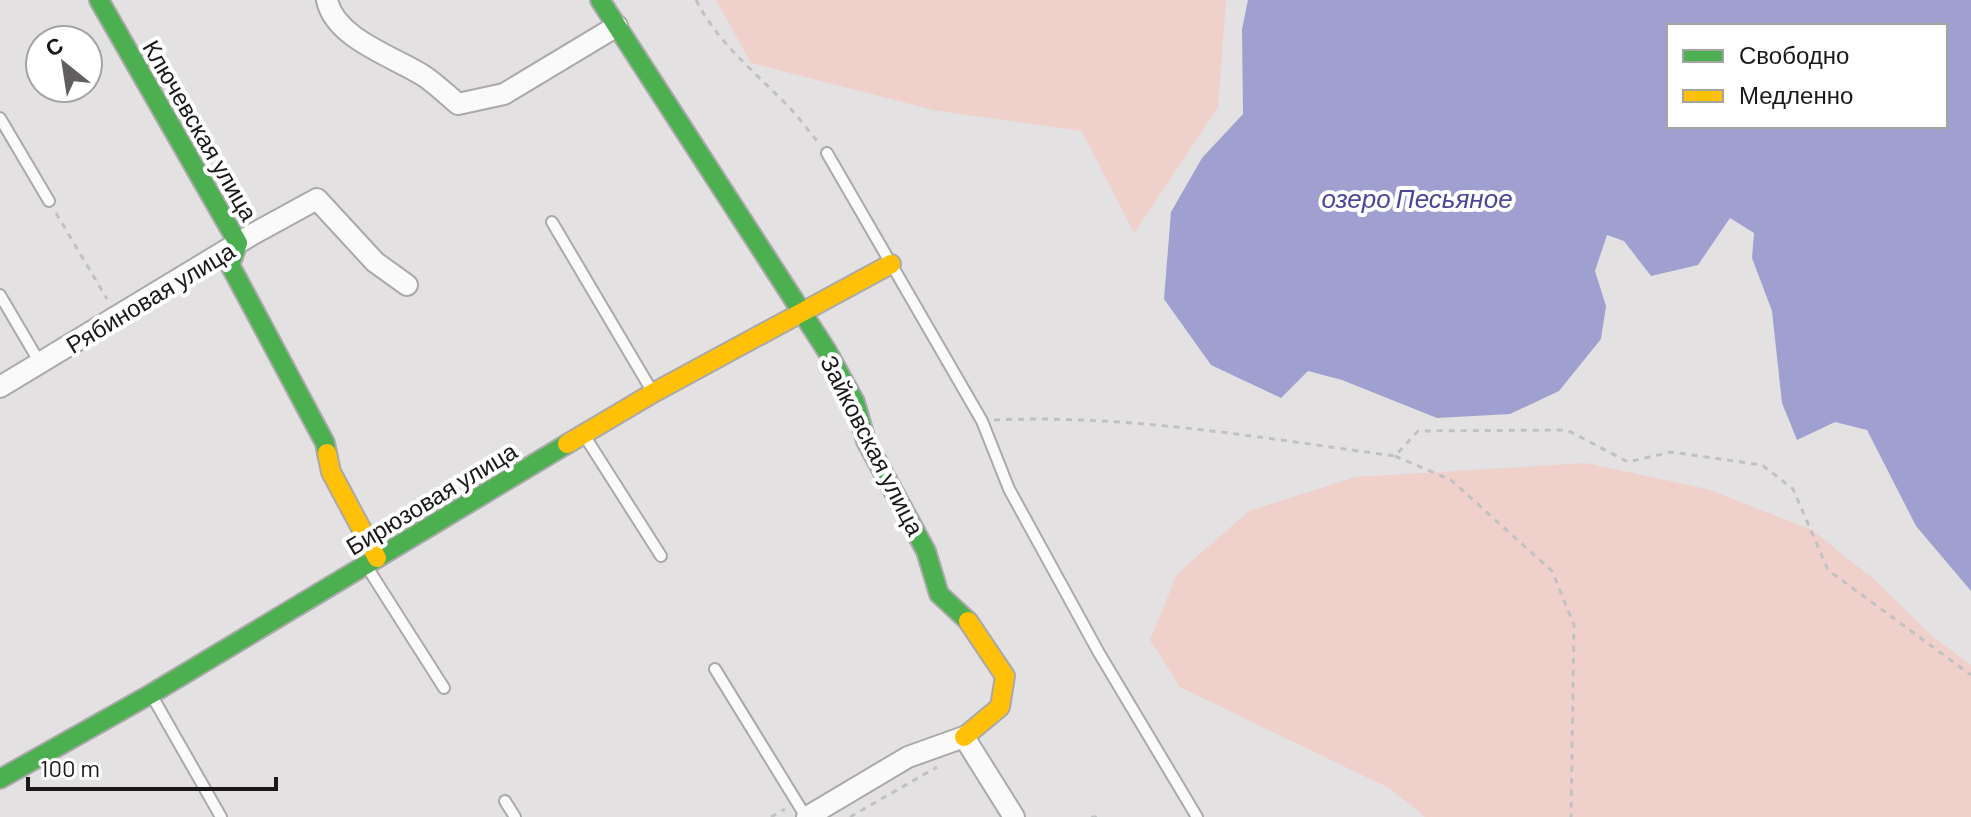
<svg xmlns="http://www.w3.org/2000/svg" width="1971" height="817" viewBox="0 0 1971 817" font-family="Barlow,sans-serif">
	<rect width="100%" height="100%" fill="#e3e1e2"/>
	<!-- green -->
	<path fill="#f0d0cb" d="M716 0H1226L1218 107 1134 233 1082 131 933 110 751 63Z
		M1586 463 1707 489 1812 530 1876 581 1933 637 1971 665V817H1425L1389 788 1180 687 1150 640 1177 574 1249 511 1356 477Z"/>
	<!-- water -->
	<path fill="#9fa0d0" fill-rule="evenodd" d="M1248 0H1971V591L1916 526 1867 430 1835 422 1797 440 1782 403 1772 311 1752 258 1754 233 1730 218 1698 265 1651 276 1624 241 1607 235 1595 271 1606 306 1601 339 1559 391 1510 414 1437 418 1342 380 1308 371 1281 398 1211 365 1164 299 1171 212 1202 158 1243 114 1242 29ZM1669 26H1945V126H1669Z"/>
	<g fill="none" stroke-linecap="round" stroke-linejoin="round">
		<defs>
			<path id="lane" d="M0 118 49 201
				M827 153 982 421 1009 489 1099 653 1197 817
				M552 222 652 391
				M0 295 40 363
				M584 435 661 556
				M367 567 444 688
				M715 669 806 817
				M152 696 221 817
				M505 801 515 817"/>
			<path id="street" d="M327 0C335 39 395 57 424 76 436 84 447 95 458 104L504 94 617 26
				M0 387 253 234 317 199 375 262 407 285
				M807 817 908 757 964 737 1014 817"/>
			<path id="fast" d="M99 0 238 243 230 265 325 443 327 453
				M600 0 827 351 855 402 866 441 926 551 939 594 968 621
				M0 779 151 694 567 444"/>
			<path id="slow" d="M567 444 653 393 891 264
				M327 453 331 472 377 558
				M964 737 1000 707 1005 676 968 621"/>
		</defs>
		<!-- lane casing -->
		<use href="#lane" stroke="#aba9aa" stroke-width="14"/>
		<!-- street casing -->
		<use href="#street" stroke="#aba9aa" stroke-width="24"/>
		<!-- fast casing -->
		<use href="#fast" stroke="#aba9aa" stroke-width="22"/>
		<!-- slow casing -->
		<use href="#slow" stroke="#aba9aa" stroke-width="22"/>
		<!-- path -->
		<path stroke="#c2c1c2" stroke-width="3" stroke-dasharray="6 6" stroke-linecap="butt" d="M696 0C717 41 749 67 781 99 795 112 806 128 818 142
			M56 213 107 299
			M994 420C1128 414 1262 438 1395 456L1418 431 1567 430 1628 462 1671 452 1762 465 1793 489 1828 570 1971 675
			M1395 456 1451 480 1552 571 1574 625 1571 817
			M771 817 785 809
			M850 817 937 767
			M1091 817H1100"/>
		<!-- lane -->
		<use href="#lane" stroke="#fbfafb" stroke-width="10"/>
		<!-- street -->
		<use href="#street" stroke="#fbfafb" stroke-width="20"/>
		<!-- fast -->
		<use href="#fast" stroke="#4caf50" stroke-width="18"/>
		<!-- slow -->
		<use href="#slow" stroke="#ffc107" stroke-width="18"/>
	</g>
	<g text-anchor="middle" dominant-baseline="central" stroke-width="8" stroke-linejoin="round" paint-order="stroke">
		<!-- street labels -->
		<g font-size="24" fill="#1a1819" stroke="#fff">
			<text transform="translate(201 130) rotate(60)">Ключевская улица</text>
			<text transform="translate(150 297) rotate(-31)">Рябиновая улица</text>
			<text transform="translate(873 445) rotate(63)">Зайковская улица</text>
			<text transform="translate(431 498) rotate(-31)">Бирюзовая улица</text>
		</g>
		<!-- water labels -->
		<g font-size="26" font-style="italic" fill="#4a4799" stroke="#fff">
			<text x="1417" y="197">озеро Песьяное</text>
		</g>
	</g>
	<!-- legend -->
	<rect x="1667" y="24" width="280" height="104" fill="#ffffff" stroke="#a3a3a3" stroke-width="2"/>
	<rect x="1683" y="50" width="40" height="12" fill="#4caf50" stroke="#a3a3a3" stroke-width="2"/>
	<text x="1739" y="64" font-size="24" fill="#1a1819">Свободно</text>
	<rect x="1683" y="90" width="40" height="12" fill="#ffc107" stroke="#a3a3a3" stroke-width="2"/>
	<text x="1739" y="104" font-size="24" fill="#1a1819">Медленно</text>
	<!-- north arrow -->
	<g transform="translate(64 64) rotate(330)"><circle r="38" fill="#ffffff" stroke="#a3a3a3" stroke-width="2"/>
	<path d="M0-6L14 30L0 20L-14 30Z" fill="#605e5f"/>
	<text y="-12" font-size="22" font-weight="bold" text-anchor="middle" fill="#1a1819">С</text>
	</g>
	<!-- scale -->
	<path d="M28 777v12h248v-12" fill="none" stroke="#1a1819" stroke-width="4"/>
	<text x="40" y="777" font-size="24" fill="#1a1819" stroke="#ffffff" stroke-width="6" paint-order="stroke">100 m</text>
</svg>
